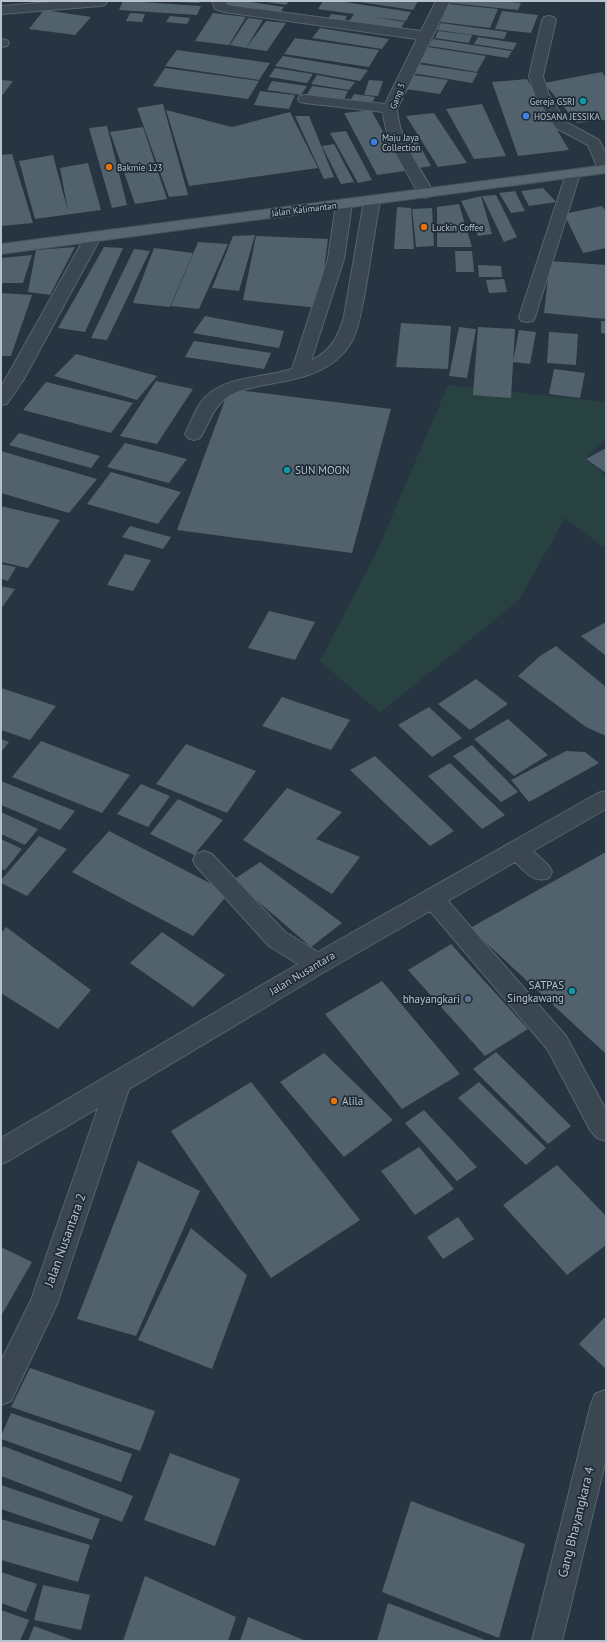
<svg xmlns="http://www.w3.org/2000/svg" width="607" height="1642" viewBox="0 0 607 1642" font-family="'PT Sans',sans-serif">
	<rect width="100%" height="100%" fill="#263541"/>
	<!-- green -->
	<path fill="#284141" d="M448 385 606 402V438L586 459 606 476V545L603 547 565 518 519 600 380 713 320 661 378 549Z"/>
	<!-- building -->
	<path fill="#51626d" d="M123 1H127L201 6 197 15 119 10Z
		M178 1H200L199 3 178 2Z
		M224 1H245L284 7 279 14 220 5Z
		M261 1H289L286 5Z
		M323 1H338L411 12 406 21 375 17 405 22 398 32 347 24 354 14 318 9Z
		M353 1H418L413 10Z
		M451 1H504L521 3 518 10 450 3Z
		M448 4 498 9 490 28 441 22Z
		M44 10 91 17 75 35 29 29Z
		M502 11 538 15 531 33 495 29Z
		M130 13 145 14 142 22 126 21Z
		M213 13 246 17 229 45 195 41Z
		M331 14 347 16 343 23 327 21Z
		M170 16 190 18 187 24 166 22Z
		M248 18 263 20 246 48 230 45Z
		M266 21 286 23 267 51 246 48Z
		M441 23 507 32 504 39 437 30Z
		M320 28 389 39 382 49 312 38Z
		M438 31 472 35 469 43 435 38Z
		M478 37 517 43 513 50 474 44Z
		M295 38 379 50 369 67 284 54Z
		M433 39 512 51 508 58 429 46Z
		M428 47 486 56 477 72 418 62Z
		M177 50 270 63 259 80 165 66Z
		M283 56 368 70 360 81 275 66Z
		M418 64 478 73 472 83 412 73Z
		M165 68 259 81 248 99 153 86Z
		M275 68 313 74 307 83 269 77Z
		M602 72 606 78V120L577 123 544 83Z
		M317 75 355 82 349 90 311 84Z
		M414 75 448 80 440 94 406 89Z
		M527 79 569 150 518 156 492 82Z
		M1 80 13 81 1 97Z
		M369 80 383 81 378 96 364 95Z
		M272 81 307 86 301 95 267 90Z
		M312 86 348 91 343 101 306 96Z
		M260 91 295 95 289 109 254 105Z
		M354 94 375 97 370 106 349 103Z
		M163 104 188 195 169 197 137 108Z
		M482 104 506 156 474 159 446 109Z
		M166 110 232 127 290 112 318 168 189 186Z
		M371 110 405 171 377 175 344 113Z
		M434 113 467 163 438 167 406 116Z
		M295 116H309L334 177 324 179Z
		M107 126 127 205 112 208 89 128Z
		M143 127 167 199 135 204 110 132Z
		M346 131 372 180 358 183 330 133Z
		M416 139 431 166 419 168 404 140Z
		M334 144 354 182 341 184 322 146Z
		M12 154 33 223 1 226V155Z
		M53 155 68 211 60 168 88 163 101 210 35 219 19 161Z
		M543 188 556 202 529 206 521 191Z
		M515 191 525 211 511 213 499 193Z
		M496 195 517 237 504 242 482 196Z
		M481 196 492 234 478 236 461 201Z
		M459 204 472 247H437V207Z
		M602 206 606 211V248L583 253 564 214Z
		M397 207 411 208 414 249H394Z
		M432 208 434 246 416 247 412 209Z
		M255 235 239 291 212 288 233 236Z
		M256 236 328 239 319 308 243 300Z
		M198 242 228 244 199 309 171 306Z
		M75 247 50 295 28 292 36 250Z
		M104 247 123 248 85 332 58 328Z
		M154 248 193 253 170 307 133 303Z
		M134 249 150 251 107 340 91 338Z
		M455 251H472L474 272H456Z
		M32 255 23 283H1V258Z
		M550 261 606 265V319L544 313Z
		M478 265 501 266 502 277H479Z
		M504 279 507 292 489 293 486 280Z
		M1 293 32 295 11 356H1Z
		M205 316 284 331 279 348 193 333Z
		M601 321H606V334L601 333Z
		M401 323 451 326 448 369 396 367Z
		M459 327 476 329 467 378 449 376Z
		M478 327 515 329 511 398 473 395Z
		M519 330 536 332 530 364 513 362Z
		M549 332 578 334 576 365 547 363Z
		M194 341 271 353 264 369 185 357Z
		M76 354 157 376 137 400 54 376Z
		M554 369 585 373 580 398 549 394Z
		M156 381 193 389 157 444 120 436Z
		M46 382 133 403 111 433 23 410Z
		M229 389 391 409 352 553 177 530Z
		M19 433 100 456 91 468 9 445Z
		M125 443 187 459 169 483 107 467Z
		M606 448V473L586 459Z
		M1 451 97 479 69 513 1 493Z
		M111 472 181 492 158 524 87 504Z
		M1 506 60 520 28 568 1 562Z
		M130 526 171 537 163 549 122 537Z
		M125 554 151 560 133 591 107 585Z
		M1 564 16 567 8 581 1 579Z
		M1 586 15 589 1 609Z
		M269 611 315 622 295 660 248 648Z
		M606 622V656L581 636Z
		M556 646 606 687V736L586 727 518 676 540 656Z
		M476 679 508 704 470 730 438 704Z
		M1 688 56 706 30 740 1 730Z
		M282 697 350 720 331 750 262 726Z
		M429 707 462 738 432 757 398 725Z
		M508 719 548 755 514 776 474 739Z
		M1 739 9 742 1 752Z
		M41 741 130 775 102 813 12 777Z
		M186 744 256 771 227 813 156 784Z
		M472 745 518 792 501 802 453 756Z
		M566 751 585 752 599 763 529 802 511 780Z
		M375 756 454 831 430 846 350 770Z
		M450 763 505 815 482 829 428 776Z
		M1 781 75 811 60 830 1 805Z
		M141 784 170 796 148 827 117 814Z
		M287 788 342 812 316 839 360 857 332 894 243 840Z
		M178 799 223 820 194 855 150 834Z
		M1 812 38 829 25 845 1 834Z
		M109 831 229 893 193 936 72 872Z
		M39 836 67 849 27 896 1 883V880Z
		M1 839 22 849 5 870 1 869Z
		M606 852V1054L470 928Z
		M260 862 342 923 311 947 233 880Z
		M6 927 91 990 58 1029 1 993V933Z
		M162 932 225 975 193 1007 130 963Z
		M451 944 528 1029 485 1056 408 970Z
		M382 981 460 1074 402 1109 325 1014Z
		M496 1052 571 1126 548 1144 473 1069Z
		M324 1053 393 1120 344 1157 280 1082Z
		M251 1082 360 1220 271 1278 171 1131Z
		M479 1082 546 1148 526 1165 458 1098Z
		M424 1110 477 1167 457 1181 405 1123Z
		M419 1147 454 1189 415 1215 381 1171Z
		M138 1161 200 1191 136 1336 77 1319Z
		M557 1165 606 1216V1245L567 1275 503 1205Z
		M458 1217 474 1239 443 1259 427 1237Z
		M191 1228 247 1275 212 1369 138 1340Z
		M1 1247 32 1262 1 1316Z
		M606 1316V1369L579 1344Z
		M30 1368 155 1411 140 1451 11 1407Z
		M11 1413 132 1454 121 1482 1 1439V1436Z
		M3 1446 133 1496 122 1522 1 1476V1451Z
		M170 1453 240 1479 215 1546 144 1520Z
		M1 1485 100 1519 92 1540 1 1509Z
		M411 1501 525 1544 499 1638 382 1592Z
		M1 1519 90 1545 78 1582 1 1560Z
		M1 1572 37 1584 26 1612 1 1603Z
		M145 1576 236 1617 228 1641H123Z
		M43 1585 90 1595 81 1630 34 1620Z
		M388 1603 488 1641H377Z
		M1 1610 29 1620 20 1641H1Z
		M248 1617 306 1641H240Z
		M34 1626 75 1641H28Z"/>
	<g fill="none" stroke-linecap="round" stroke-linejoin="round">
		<defs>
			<path id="minor" d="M64 1 107 2 105 5 100 6 1 14V6Z
				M212 1H226L227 5 421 31 436 1H450L397 109C399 140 419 166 434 193L431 196 426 198 421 196 418 193C405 168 385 141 383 112L305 103 300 102 298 99 300 96 305 95 385 104 417 39 224 12 215 9Z
				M549 16 554 17 556 20 543 76 549 95 566 122 599 140 606 154V173L600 172 598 169 588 145 556 128 535 95 529 76 542 20 544 17Z
				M1 39 7 40 9 43 7 46 1 47Z
				M573 170 578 171 580 174 535 317 533 321 527 322 521 321 519 317 566 174 568 171Z
				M372 196 377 198 380 201C374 233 370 265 364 297 361 311 359 328 352 341 334 373 297 380 263 385 251 388 236 390 226 398 211 410 210 423 200 438L194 440 188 438 185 434C190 424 194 413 200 403 221 375 261 379 292 369L328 259 336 204 339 201 344 199 349 201 352 204 344 259 311 361C330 351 339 337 344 316L364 201 367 198Z
				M93 232 99 234 101 237 24 379 7 404 1 405V387L85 237 87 234Z
				M606 791V809L533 851 549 866 552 872 549 878C533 884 526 872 515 862L448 901 566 1036 606 1110V1141L597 1138 590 1130 548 1050 430 911 326 971 129 1089 57 1304 11 1401 1 1405V1361L31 1300 98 1108 10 1160 1 1164V1138L298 964 269 946 196 866 193 860 196 854 204 851 212 854 285 932 318 952 598 793Z
				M605 1390 606 1459 562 1641H532L591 1404 595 1394Z"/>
			<path id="major" d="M606 165V173L1 254V244Z"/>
		</defs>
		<!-- minor casing -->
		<use href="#minor" stroke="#58646e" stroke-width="2"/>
		<!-- major casing -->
		<use href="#major" stroke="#46525c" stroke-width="2"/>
		<!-- minor -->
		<use href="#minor" fill="#3a4650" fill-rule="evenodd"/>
		<!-- major -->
		<use href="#major" fill="#586670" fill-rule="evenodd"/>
	</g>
	<!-- markers -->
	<g fill="#0f9aa8" stroke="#1e2b36" stroke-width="1.5">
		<circle cx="583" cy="101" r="4"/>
		<circle cx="287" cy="470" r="4"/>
		<circle cx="572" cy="991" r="4"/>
	</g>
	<g fill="#3f7fe0" stroke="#1e2b36" stroke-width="1.5">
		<circle cx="526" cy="116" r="4"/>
		<circle cx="374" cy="142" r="4"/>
	</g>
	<g fill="#e8710a" stroke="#1e2b36" stroke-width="1.5">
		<circle cx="109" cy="167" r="4"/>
		<circle cx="424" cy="227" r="4"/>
		<circle cx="334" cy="1101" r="4"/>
	</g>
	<circle fill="#5c6f8a" stroke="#1e2b36" stroke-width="1.5" cx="468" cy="999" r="4"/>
	<g text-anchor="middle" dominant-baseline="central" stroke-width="3.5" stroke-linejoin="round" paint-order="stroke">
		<!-- far-street labels -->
		<g font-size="9" fill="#b6c1cb" stroke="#1e2b36">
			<text transform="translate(397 96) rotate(-69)">Gang 3</text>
			<text transform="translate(304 209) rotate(-7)">Jalan Kalimantan</text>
		</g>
		<!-- far-poi labels -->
		<g font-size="9" fill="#b6c1cb" stroke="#1e2b36" text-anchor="start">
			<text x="575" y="101" text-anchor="end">Gereja GSRI</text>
			<text x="534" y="116">HOSANA JESSIKA</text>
			<text x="382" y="137">Maju Jaya<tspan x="382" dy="10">Collection</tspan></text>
			<text x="117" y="167">Bakmie 123</text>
			<text x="432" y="227">Luckin Coffee</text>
		</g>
		<!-- poi labels -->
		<g font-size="11" fill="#b6c1cb" stroke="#1e2b36" text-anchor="start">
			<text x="295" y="470">SUN MOON</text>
			<text x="564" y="985" text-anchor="end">SATPAS<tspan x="564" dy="13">Singkawang</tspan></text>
			<text x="460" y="999" text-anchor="end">bhayangkari</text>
			<text x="342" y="1101">Alila</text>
		</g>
		<!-- street labels -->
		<g font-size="11" fill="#b6c1cb" stroke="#1e2b36">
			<text transform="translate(302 973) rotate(-31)">Jalan Nusantara</text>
		</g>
		<!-- near-street labels -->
		<g font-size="13" fill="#b6c1cb" stroke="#1e2b36">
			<text transform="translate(65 1240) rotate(-70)">Jalan Nusantara 2</text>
			<text transform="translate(576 1522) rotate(-76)">Gang Bhayangkara 4</text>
		</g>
	</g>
	<!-- border -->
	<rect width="607" height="1642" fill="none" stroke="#b6c1cb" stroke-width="4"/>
</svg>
